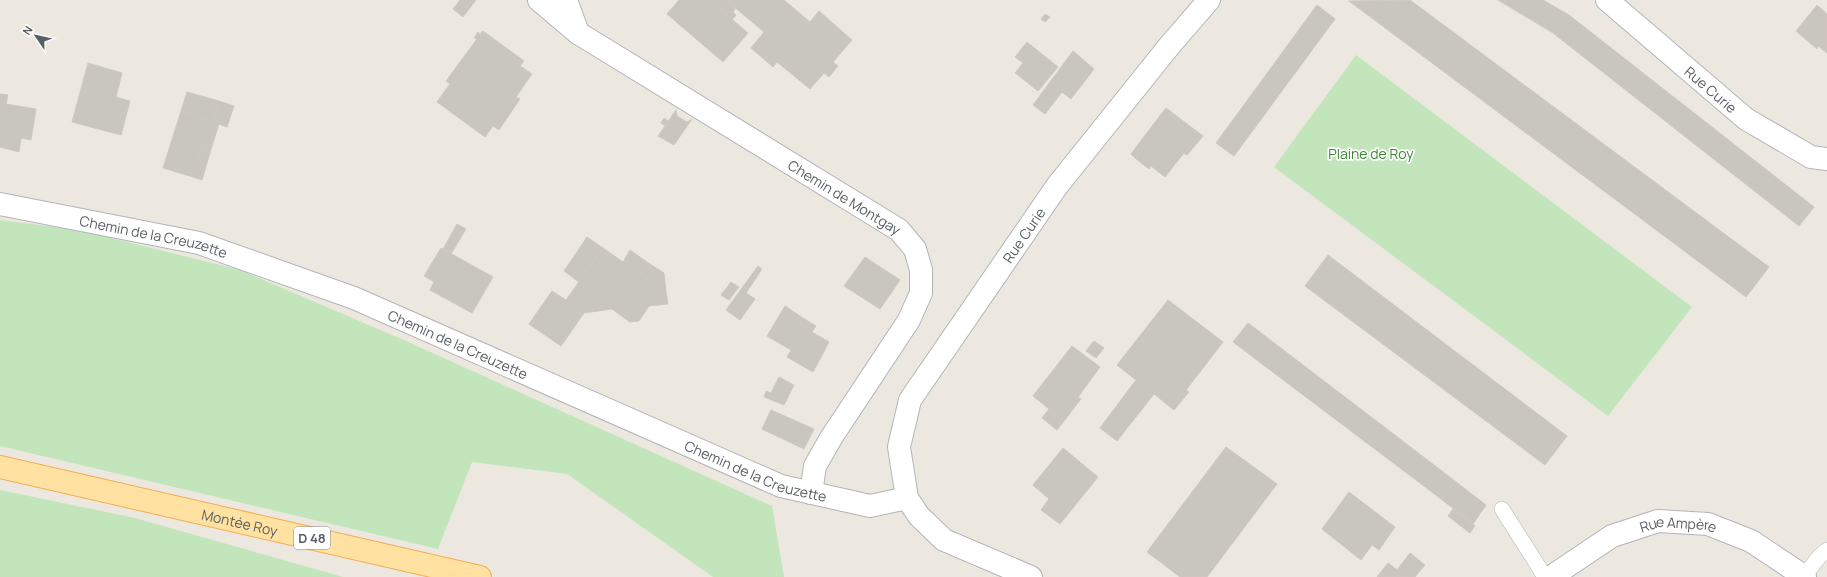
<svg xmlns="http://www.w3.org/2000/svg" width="1827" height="577" viewBox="0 0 1827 577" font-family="Manrope,sans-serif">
	<rect width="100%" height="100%" fill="#ece8e0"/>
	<!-- green -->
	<path fill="#c2e5bb" d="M1356 55 1692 307 1608 416 1274 167Z
		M0 220 79 230 240 270 406 341 772 506 784 577H713L567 474 472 462 438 549 0 446Z
		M0 490 135 518 343 577H0Z"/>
	<!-- building -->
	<path fill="#c9c5bf" stroke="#d1c8be" d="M460 0H476L463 17 453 9Z
		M679 0H709L748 33 723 62 667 14Z
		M709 0H726L736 8 733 12 736 15 732 20Z
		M726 0H784L810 22 819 11 852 40 833 62 838 66 829 77 824 73 810 89 777 62 773 67 751 48 764 32Z
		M1410 0 1769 267 1746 297 1349 1Z
		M1498 0H1543L1569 15 1814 207 1799 226 1553 33Z
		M1317 5 1335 19 1234 156 1216 143Z
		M1817 5 1827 14V53L1818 46 1817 49 1796 31Z
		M1045 14 1050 17 1045 22 1041 19Z
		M483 31 524 61 520 66 532 74 516 97 520 99 499 130 493 126 485 137 437 102 450 84 446 81 477 39 474 38 478 32 480 34Z
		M1027 42 1058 67 1038 91 1015 73 1023 63 1015 57Z
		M1073 51 1094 69 1071 99 1062 92 1045 114 1033 105Z
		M88 63 122 73 116 97 130 101 121 135 72 122Z
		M187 92 219 101 213 121 181 111Z
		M0 94 8 95 6 104 36 109 31 140 21 138 19 152 0 147Z
		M219 101 234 106 227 127 219 124 212 146 203 144 193 177 163 168 181 111 213 121Z
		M1166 108 1203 136 1187 155 1184 153 1165 177 1151 166 1149 169 1135 158 1157 130 1152 126Z
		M676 110 677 116 687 122 692 119 674 145 658 136Z
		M664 118 668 121 666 126 661 123Z
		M1152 126 1157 130 1135 158 1131 154Z
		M203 144 212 146 202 180 193 177Z
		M457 224 466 229 451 254 443 249Z
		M587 237 603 248 579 282 564 271Z
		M441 248 493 277 472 313 430 290 434 282 424 276Z
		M603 248 623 262 630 250 647 262 640 274 666 292 668 304 649 306 639 321 630 322 612 309 584 313 561 346 529 324 552 291 566 300Z
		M1328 255 1567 436 1545 465 1305 286Z
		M865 257 900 280 880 309 844 286Z
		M647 262 664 273 666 292 640 274Z
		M758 266 762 269 746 293 755 299 740 320 726 310Z
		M731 282 739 287 729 300 721 295Z
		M1168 300 1223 342 1186 390 1189 392 1174 410 1154 394 1117 441 1100 428 1136 380 1117 365Z
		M785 306 803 318 800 325 829 342 813 372 787 357 791 350 767 336Z
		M803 318 816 326 812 332 800 325Z
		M1248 323 1455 481 1441 499 1233 342Z
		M1094 341 1104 348 1096 358 1086 351Z
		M1072 346 1088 358 1049 409 1033 396Z
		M1088 358 1100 367 1078 397 1081 399 1064 421 1049 409Z
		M779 377 794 385 784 405 764 397 766 391 771 393Z
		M1049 409 1064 421 1057 430 1042 418Z
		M771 410 814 429 804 449 762 429Z
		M1226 447 1277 484 1207 577H1180L1147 552Z
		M1063 448 1098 477 1060 524 1041 510 1049 499 1033 485Z
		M1455 481 1486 505 1473 524 1441 499Z
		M1349 492 1395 527 1379 550 1372 545 1361 560 1322 529Z
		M1453 509 1475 526 1470 533 1448 516Z
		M1410 553 1425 565 1415 577H1377L1388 563 1397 570Z"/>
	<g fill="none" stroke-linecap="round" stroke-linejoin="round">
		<defs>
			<path id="lane" d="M1502 509 1545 577
				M1804 576 1819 557 1827 550"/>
			<g id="street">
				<path id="s1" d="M539 0 578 33 899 230 915 249 921 270V293L909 320 831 438 815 466 811 493"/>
				<path d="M566 0 578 33"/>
				<path id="s2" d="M1607 0 1746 119 1811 157 1827 159"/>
				<path id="s3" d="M0 204 199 243 354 298 781 486 870 506 907 498"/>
				<path id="s4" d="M1031 577 944 540 919 516 907 498 899 447 910 400 1057 186 1170 45 1209 0"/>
				<path id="s5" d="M1551 577 1612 536 1658 521 1708 524 1751 541 1805 577"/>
			</g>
			<g id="primary">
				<path id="s6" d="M0 467 480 577"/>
			</g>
		</defs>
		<!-- lane casing -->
		<use href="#lane" stroke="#b1b5b8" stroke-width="16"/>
		<!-- street casing -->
		<use href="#street" stroke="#b1b5b8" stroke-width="24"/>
		<!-- primary casing -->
		<use href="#primary" stroke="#f4ad52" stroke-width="24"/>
		<!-- lane -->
		<use href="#lane" stroke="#fff" stroke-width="15"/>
		<!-- street -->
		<use href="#street" stroke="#fff" stroke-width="22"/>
		<!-- primary -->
		<use href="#primary" stroke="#ffe2a2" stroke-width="22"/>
	</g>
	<g text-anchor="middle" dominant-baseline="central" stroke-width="3.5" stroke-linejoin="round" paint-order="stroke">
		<!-- shield labels -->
		<rect fill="#fff" stroke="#8b8e91" stroke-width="1" x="294" y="527" width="36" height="22" rx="3"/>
		<g font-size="13" font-weight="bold" fill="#595e62">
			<text x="312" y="538">D 48</text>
		</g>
		<!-- street labels -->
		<g font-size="14" fill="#595e62" stroke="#fff">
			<text stroke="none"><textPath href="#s2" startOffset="137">Rue Curie</textPath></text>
			<text stroke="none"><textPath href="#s1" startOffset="364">Chemin de Montgay</textPath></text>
			<text stroke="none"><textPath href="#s4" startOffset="451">Rue Curie</textPath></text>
			<text stroke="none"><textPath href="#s3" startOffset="157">Chemin de la Creuzette</textPath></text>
			<text stroke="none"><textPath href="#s3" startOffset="481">Chemin de la Creuzette</textPath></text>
			<text stroke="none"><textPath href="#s3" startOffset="805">Chemin de la Creuzette</textPath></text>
			<text stroke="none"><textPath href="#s6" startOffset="246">Montée Roy</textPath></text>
			<text stroke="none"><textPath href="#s5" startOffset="142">Rue Ampère</textPath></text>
		</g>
		<!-- park labels -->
		<g font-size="14" fill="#3c8633" stroke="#fff">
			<text x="1371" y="153">Plaine de Roy</text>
		</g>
	</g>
	<!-- north arrow -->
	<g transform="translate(36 36) rotate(304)" stroke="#ffffff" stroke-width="3" paint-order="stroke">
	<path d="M0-3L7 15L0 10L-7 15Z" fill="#595e62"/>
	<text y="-6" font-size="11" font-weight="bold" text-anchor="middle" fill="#595e62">N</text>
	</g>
</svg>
